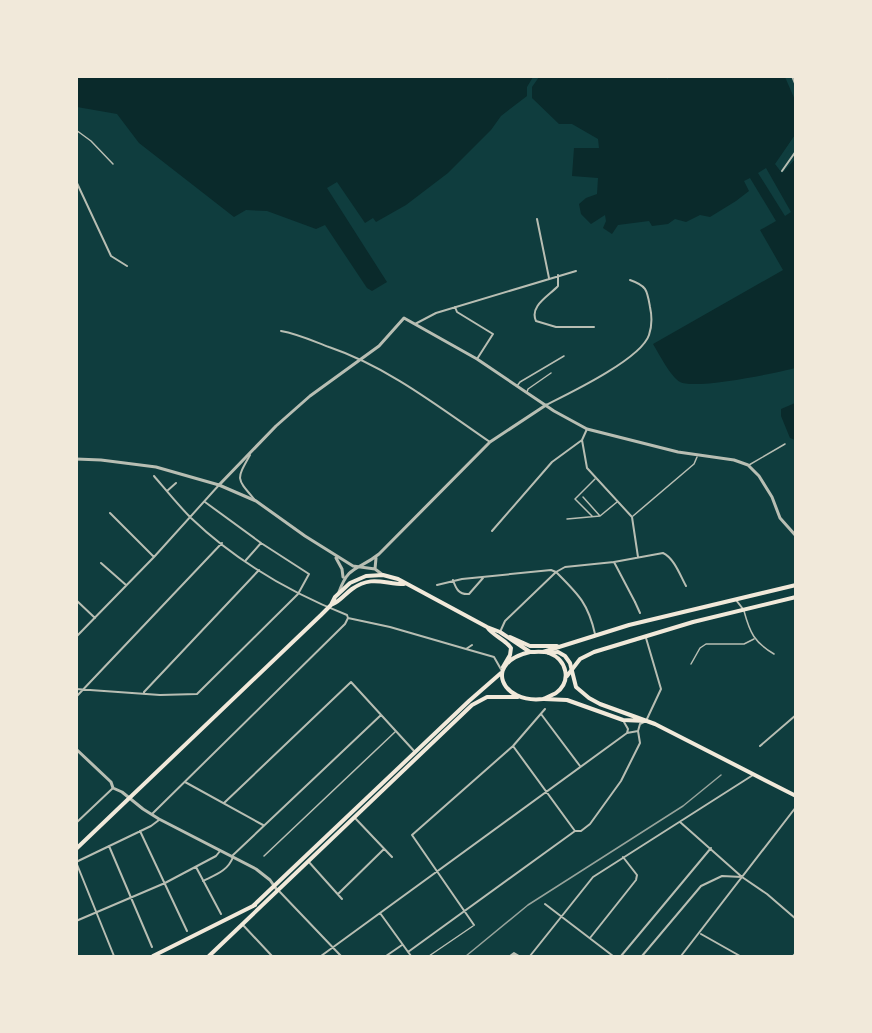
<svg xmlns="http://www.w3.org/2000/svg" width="872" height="1033" viewBox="0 0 872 1033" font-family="'Roboto Condensed',sans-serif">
	<rect width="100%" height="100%" fill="#0f3d3e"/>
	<!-- water -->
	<path fill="#0a2a2b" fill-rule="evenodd" d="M666 76 667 79 671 76 785 77 795 100V135L776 164 782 173 795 159V368C777 373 694 390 680 382 671 377 659 354 653 344L783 270 760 230 776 221 750 178 744 181 749 191 736 201 710 217 700 215 686 222 675 219 668 224 652 226 649 221 618 225 612 234 603 228 606 221 605 215 591 224 581 214 579 204 586 198 597 194 598 178 572 176 574 148H599L598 139 572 124H559L532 98V87L539 77ZM766 168 791 212 785 216 758 173Z
		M76 77 77 76 533 77 527 87V96L501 116 491 130 448 173 406 205 376 222 373 218 365 223 337 182 327 188 387 282 372 291 367 288 325 225 316 229 267 211 246 210 234 217 139 143 117 114 77 107Z
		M795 403V440L790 438 781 416V409Z"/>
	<!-- pier -->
	<path fill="#0f3d3e" d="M795 135 796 140 779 164 782 169 795 156V159L782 173 775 164Z"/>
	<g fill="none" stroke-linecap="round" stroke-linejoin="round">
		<!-- service -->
		<path stroke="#b8beb3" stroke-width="1.5" d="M76 130 91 141 113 164
			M517 386 520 382 564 356
			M527 392 528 389 551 373
			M749 465 785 444
			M583 497 600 516 617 502
			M592 516 575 499 595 479
			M633 516 694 464 697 457
			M567 519 600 516
			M744 611C750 633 754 642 774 654
			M691 664 700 648 706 644H744L754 639
			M264 856 395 732
			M429 956 473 926"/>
		<!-- pedestrian -->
		<path stroke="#b8beb3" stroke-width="2" d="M792 76 796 86
			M782 171 796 151
			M635 602 640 613"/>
		<!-- minor -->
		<path stroke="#b8beb3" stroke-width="2" d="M76 181 111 256 127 266
			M537 219 549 278
			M558 275V286C549 296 529 306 536 321L556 327H594
			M455 307 457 312 493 334 477 359
			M415 324 436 313 576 271
			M281 331C298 334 313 341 329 347 388 367 439 407 490 442
			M546 405C570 393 641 359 649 335 652 326 652 316 650 307 647 290 647 286 630 280
			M587 429 582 440 587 468 632 517 638 557
			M250 455C236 480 236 478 255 500
			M154 476C166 490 178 505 191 518 235 560 291 593 347 615L348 618 390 627 466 649 472 645
			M167 491 176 483
			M110 513 154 557
			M492 531 552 462 582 440
			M246 560 261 543
			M614 562 635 602
			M101 563 126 585
			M556 572C578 594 588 603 595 634
			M453 580C456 589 459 595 469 594L483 578
			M437 585 462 579 551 570 556 572
			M76 600 95 618
			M736 600 743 609
			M500 632 505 621 556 572 565 567 614 562 663 553C674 558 680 575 686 586
			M76 637 154 557 219 485
			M466 649 494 657 502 671
			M76 689 160 695 197 694 298 594 309 574 261 543 205 502
			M144 692 259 570
			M76 697 222 543
			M541 714 580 766
			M624 722 628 729 627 733
			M513 746 575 831
			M760 746 796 715
			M185 782 263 825
			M224 803 351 682 415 752
			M152 814 345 624 348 618
			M355 818 392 857
			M680 822 742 877 767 894 796 919
			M76 823 113 788
			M140 831 187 931
			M109 846 152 947
			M232 856 381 715
			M308 861 342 899
			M76 862 114 956
			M76 862 151 826 159 820
			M196 867 221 914
			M203 881C215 875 228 871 233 857
			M279 891 341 956
			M338 894 384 849
			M545 904 613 956
			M380 913 411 956
			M76 921 165 883 216 856 220 851
			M242 924 272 956
			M474 925 412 835 513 746 545 709
			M701 934 740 956
			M590 938 636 880 637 875 623 857
			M408 952 575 831H581L590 824 621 781 640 743 638 731 640 724 646 721 661 689 646 638
			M321 956 627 733 638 731
			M386 956 402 945
			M510 956 514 953 519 956
			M530 956 593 877 753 775
			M621 956 711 848
			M642 956 701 886 722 876 742 877
			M681 956 796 807
			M793 956 796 953"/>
		<!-- tertiary -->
		<path stroke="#b8beb3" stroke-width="3" d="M76 459 101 460 156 467 219 485 256 501 305 536 353 566 375 569
			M219 485 276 426 310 396 379 346 404 318 477 359 554 411 587 429 678 452 734 460 748 465 759 476 772 497 780 518 796 536
			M336 558 342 569 343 577
			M376 558 375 569 383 575
			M339 592C349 564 358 571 379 554L490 442 546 405
			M76 749 111 782 113 788 122 792 143 809 159 819 256 869 270 880 277 890"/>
		<!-- secondary -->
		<path stroke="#f1e9da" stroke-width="4" d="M549 653 558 652 565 656 570 663 576 687 589 698 600 704 655 724 796 796
			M544 699 567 700 623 720 646 721"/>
		<!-- primary -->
		<path stroke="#f1e9da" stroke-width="4" d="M333 604C340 601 345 594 352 589 372 575 384 584 404 584
			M487 627C493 636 505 639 511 648L510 655 503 667
			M510 637 530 646H557
			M530 652C536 652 543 651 549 653 567 660 572 681 556 693 552 695 547 698 543 699 502 704 482 663 530 652Z
			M543 652 629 625 796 585
			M567 676 580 659 594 652 693 622 796 597
			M76 849 321 615 331 605 335 597 350 583 366 576 383 575 398 579 487 627 500 632 530 652
			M253 906 469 701 501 673
			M153 956 255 905
			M209 956 472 705 487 697H518"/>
		<!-- rail -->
		<path stroke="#97a49c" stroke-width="1.5" d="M466 956 528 905 683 806 721 775"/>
	</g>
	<!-- border -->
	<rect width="872" height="1033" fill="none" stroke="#f1e9da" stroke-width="156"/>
</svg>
